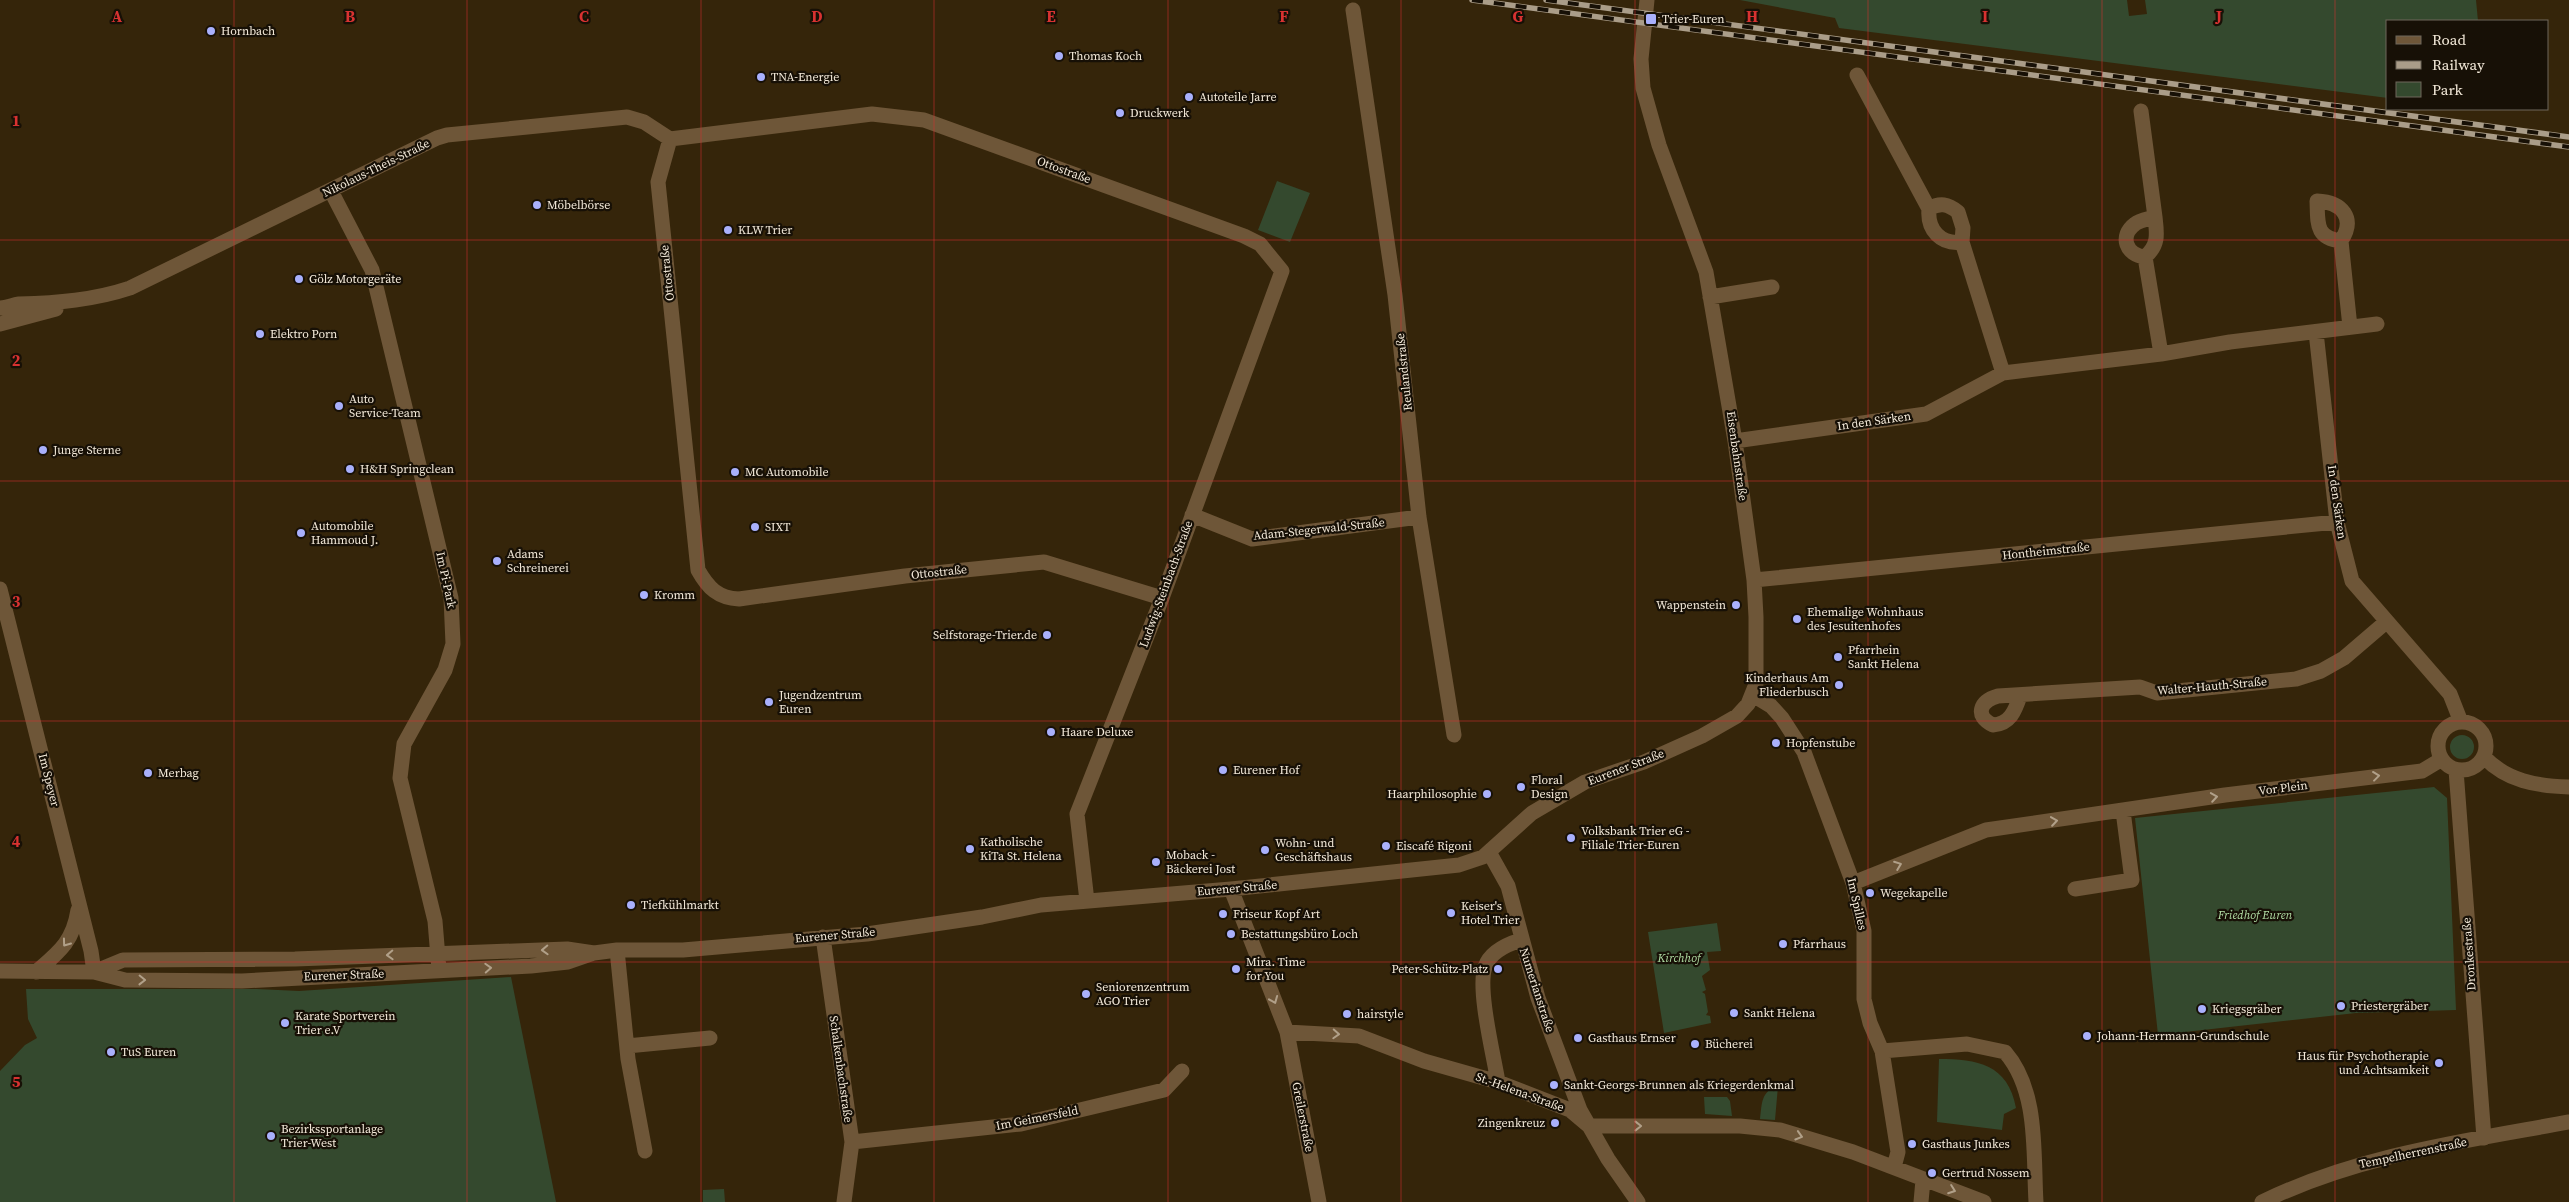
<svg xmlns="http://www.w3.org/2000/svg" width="2569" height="1202" viewBox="0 0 2569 1202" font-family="'Source Serif 4',serif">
	<rect width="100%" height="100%" fill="#35250a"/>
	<!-- green -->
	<path fill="#34492e" d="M1740 0H2127L2129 16 2147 14 2145 0H2476L2478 21H2388V98L1839 28 1835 18Z
		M1277 181 1310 193 1290 242 1258 230Z
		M2450 747a12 12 0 1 1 24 0a12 12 0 1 1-24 0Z
		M2434 787 2447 798 2456 1010 2356 1013 2158 1035 2135 818Z
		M1717 923 1721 951 1707 952 1710 970 1702 976 1706 990 1702 992 1705 994 1708 1012 1706 1015 1710 1016 1711 1023 1664 1033 1648 932Z
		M511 977 556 1202H0V1071L25 1045 37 1038 28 1019 26 989H257L299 991Z
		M1939 1059C1977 1059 2008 1064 2016 1108L2004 1114 2002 1130 1937 1122Z
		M1778 1086 1775 1120 1760 1119C1762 1103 1761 1091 1778 1086Z
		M1704 1097H1727L1730 1101 1732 1116 1705 1114Z
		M724 1189 725 1202H703V1190Z"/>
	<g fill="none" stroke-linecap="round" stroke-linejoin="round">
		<!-- minor -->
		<path stroke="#6e5638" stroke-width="15" d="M1353 10 1395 295 1419 517 1454 735
			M1857 75 1929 209C1927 230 1941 245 1962 242L2003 373
			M2141 111 2155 217C2149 219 2140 220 2135 224 2119 236 2126 255 2145 257L2161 354
			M331 191 372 270 451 598 453 644 445 670 404 744 400 778 435 921 439 970
			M1929 209C1940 202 1948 204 1958 212L1963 228 1962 242
			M2341 241C2315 238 2318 223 2317 201 2342 202 2356 218 2341 241L2350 327
			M2145 257C2159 245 2157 234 2155 217
			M1710 297 1772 287
			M0 308C7 308 12 305 19 304 57 303 94 300 130 288L437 138 447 135 627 117 644 122 670 139
			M0 324 56 309
			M2316 332 2337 522 2352 581 2450 694 2461 722
			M1735 441 1926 414 2003 373 2161 354 2230 342 2377 324
			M1192 515 1252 539 1419 517
			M1754 580 2337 522
			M0 589 91 951 94 972
			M1753 695 1771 706 1782 718 1804 752 1853 883 1864 931V999L1870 1023 1882 1051 1898 1152 1894 1167
			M2020 696C2015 711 2010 724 1993 725 1974 716 1980 701 1998 696L2140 687 2157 693 2296 679 2321 671 2344 658 2386 622
			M2438 746a24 24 0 1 1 48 0a24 24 0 1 1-48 0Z
			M2484 757C2507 781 2536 786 2569 787
			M2456 770 2484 1138
			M1489 852 1508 886 1538 998 1580 1110 1608 1159 1638 1202
			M1853 883 1986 830 2225 795 2422 771 2442 759
			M1231 889 1287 1032 1319 1202
			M2075 889 2132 880 2123 811
			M1087 901 1077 814 1162 598 1282 271 1260 244 1244 236 924 120 872 114 670 139 658 182 698 570C708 588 718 598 739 599L905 576 1044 562 1162 598
			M823 937 852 1142 844 1202
			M617 950 628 1059 645 1151
			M0 971 94 972 125 980 242 981 531 966 568 962 594 953
			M36 972C59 952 73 942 78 910
			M94 972 123 960 295 959 567 949 594 953 617 950H683L867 934 982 917 1041 905 1231 889 1459 865 1483 857 1532 813 1585 782 1644 762 1702 736 1737 716 1748 704 1756 684V617L1754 580 1735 441 1706 272 1659 145 1643 88 1641 59 1647 0
			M1287 1032 1359 1036 1424 1061 1498 1082 1570 1110 1589 1126H1740L1780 1130 1853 1152 1984 1202
			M627 1046 710 1038
			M1882 1051 1967 1044 2005 1052C2039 1091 2033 1153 2036 1202
			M1498 1082C1494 1057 1477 989 1485 967 1490 952 1508 944 1521 940
			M852 1142 1021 1124 1164 1090 1182 1071
			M1921 1202 1923 1180
			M2262 1202C2358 1155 2465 1141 2569 1122"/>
		<defs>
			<path id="rail" d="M1472 0 2569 147
				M1546 0 2569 137"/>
		</defs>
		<!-- rail casing -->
		<use href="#rail" stroke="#aa9d89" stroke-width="5.5"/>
		<!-- rail -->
		<use href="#rail" stroke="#171006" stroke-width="4" stroke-dasharray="11" stroke-linecap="butt"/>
	</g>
	<!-- one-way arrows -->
	<defs><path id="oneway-chevron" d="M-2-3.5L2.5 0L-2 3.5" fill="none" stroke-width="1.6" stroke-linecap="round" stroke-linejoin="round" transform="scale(1.25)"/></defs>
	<g stroke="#b1a089">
		<use href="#oneway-chevron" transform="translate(2376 776) rotate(-7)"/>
		<use href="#oneway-chevron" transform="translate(2214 797) rotate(-9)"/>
		<use href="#oneway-chevron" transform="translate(2054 821) rotate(-8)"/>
		<use href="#oneway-chevron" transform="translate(1898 865) rotate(-21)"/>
		<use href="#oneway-chevron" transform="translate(66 943) rotate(126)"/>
		<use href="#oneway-chevron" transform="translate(545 950) rotate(178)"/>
		<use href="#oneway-chevron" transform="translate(390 955) rotate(178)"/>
		<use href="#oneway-chevron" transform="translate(488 968) rotate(-3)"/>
		<use href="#oneway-chevron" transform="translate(142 980) rotate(1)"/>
		<use href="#oneway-chevron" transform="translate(1274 1000) rotate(68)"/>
		<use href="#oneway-chevron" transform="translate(1336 1034) rotate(3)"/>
		<use href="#oneway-chevron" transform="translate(1638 1126)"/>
		<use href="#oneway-chevron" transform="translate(1799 1136) rotate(17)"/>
		<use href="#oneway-chevron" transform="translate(1952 1190) rotate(20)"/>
	</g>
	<!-- grid -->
	<path fill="none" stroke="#d83231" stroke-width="1" stroke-opacity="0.55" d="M234 0V1202M467 0V1202M701 0V1202M934 0V1202M1168 0V1202M1401 0V1202M1635 0V1202M1868 0V1202M2102 0V1202M2335 0V1202M0 240H2569M0 481H2569M0 721H2569M0 962H2569"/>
	<!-- markers -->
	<g fill="#a9b0fc" stroke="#171006" stroke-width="2">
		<rect x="1645" y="13" width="12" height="12" rx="2.5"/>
		<circle cx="211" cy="31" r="5"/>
		<circle cx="1059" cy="56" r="5"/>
		<circle cx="761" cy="77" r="5"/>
		<circle cx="1189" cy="97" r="5"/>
		<circle cx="1120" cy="113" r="5"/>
		<circle cx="537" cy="205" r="5"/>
		<circle cx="728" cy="230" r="5"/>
		<circle cx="299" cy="279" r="5"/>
		<circle cx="260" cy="334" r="5"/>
		<circle cx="339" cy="406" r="5"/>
		<circle cx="43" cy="450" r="5"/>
		<circle cx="350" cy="469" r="5"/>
		<circle cx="735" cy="472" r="5"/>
		<circle cx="755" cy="527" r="5"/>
		<circle cx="301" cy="533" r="5"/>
		<circle cx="497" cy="561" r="5"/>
		<circle cx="644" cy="595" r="5"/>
		<circle cx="1736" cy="605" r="5"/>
		<circle cx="1797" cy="619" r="5"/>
		<circle cx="1047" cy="635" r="5"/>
		<circle cx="1838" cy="657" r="5"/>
		<circle cx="1839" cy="685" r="5"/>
		<circle cx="769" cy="702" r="5"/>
		<circle cx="1051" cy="732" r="5"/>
		<circle cx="1776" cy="743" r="5"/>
		<circle cx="1223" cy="770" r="5"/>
		<circle cx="148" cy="773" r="5"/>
		<circle cx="1521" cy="787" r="5"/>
		<circle cx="1487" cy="794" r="5"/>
		<circle cx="1571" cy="838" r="5"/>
		<circle cx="1386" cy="846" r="5"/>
		<circle cx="970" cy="849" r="5"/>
		<circle cx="1265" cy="850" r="5"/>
		<circle cx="1156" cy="862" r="5"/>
		<circle cx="1870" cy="893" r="5"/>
		<circle cx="631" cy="905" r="5"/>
		<circle cx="1451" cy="913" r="5"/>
		<circle cx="1223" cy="914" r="5"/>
		<circle cx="1231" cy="934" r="5"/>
		<circle cx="1783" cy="944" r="5"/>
		<circle cx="1236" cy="969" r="5"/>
		<circle cx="1498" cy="969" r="5"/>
		<circle cx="1086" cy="994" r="5"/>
		<circle cx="2341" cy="1006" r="5"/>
		<circle cx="2202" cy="1009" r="5"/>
		<circle cx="1734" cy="1013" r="5"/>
		<circle cx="1347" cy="1014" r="5"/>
		<circle cx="285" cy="1023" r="5"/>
		<circle cx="2087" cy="1036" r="5"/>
		<circle cx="1578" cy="1038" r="5"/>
		<circle cx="1695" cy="1044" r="5"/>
		<circle cx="111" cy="1052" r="5"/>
		<circle cx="2439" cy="1063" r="5"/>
		<circle cx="1554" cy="1085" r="5"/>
		<circle cx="1555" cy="1123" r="5"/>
		<circle cx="271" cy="1136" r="5"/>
		<circle cx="1912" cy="1144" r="5"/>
		<circle cx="1932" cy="1173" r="5"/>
	</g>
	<g text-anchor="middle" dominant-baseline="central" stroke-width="4.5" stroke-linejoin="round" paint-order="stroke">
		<!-- poi labels -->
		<g font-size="12" fill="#f4eada" stroke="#171006" text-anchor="start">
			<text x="1662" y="19">Trier-Euren</text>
			<text x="221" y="31">Hornbach</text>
			<text x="1069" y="56">Thomas Koch</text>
			<text x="771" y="77">TNA-Energie</text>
			<text x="1199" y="97">Autoteile Jarre</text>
			<text x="1130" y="113">Druckwerk</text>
			<text x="547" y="205">Möbelbörse</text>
			<text x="738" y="230">KLW Trier</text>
			<text x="309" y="279">Gölz Motorgeräte</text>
			<text x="270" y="334">Elektro Porn</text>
			<text x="349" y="399">Auto<tspan x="349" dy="14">Service-Team</tspan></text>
			<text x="53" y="450">Junge Sterne</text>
			<text x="360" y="469">H&amp;H Springclean</text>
			<text x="745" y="472">MC Automobile</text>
			<text x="311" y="526">Automobile<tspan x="311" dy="14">Hammoud J.</tspan></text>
			<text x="765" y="527">SIXT</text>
			<text x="507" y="554">Adams<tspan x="507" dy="14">Schreinerei</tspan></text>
			<text x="654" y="595">Kromm</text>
			<text x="1726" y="605" text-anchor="end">Wappenstein</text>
			<text x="1807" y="612">Ehemalige Wohnhaus<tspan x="1807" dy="14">des Jesuitenhofes</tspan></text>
			<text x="1037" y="635" text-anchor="end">Selfstorage-Trier.de</text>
			<text x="1848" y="650">Pfarrhein<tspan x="1848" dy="14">Sankt Helena</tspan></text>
			<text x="1829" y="678" text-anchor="end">Kinderhaus Am<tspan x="1829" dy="14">Fliederbusch</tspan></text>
			<text x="779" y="695">Jugendzentrum<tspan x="779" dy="14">Euren</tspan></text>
			<text x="1061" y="732">Haare Deluxe</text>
			<text x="1786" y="743">Hopfenstube</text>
			<text x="1233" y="770">Eurener Hof</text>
			<text x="158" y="773">Merbag</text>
			<text x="1531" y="780">Floral<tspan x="1531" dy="14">Design</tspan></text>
			<text x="1477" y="794" text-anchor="end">Haarphilosophie</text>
			<text x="1581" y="831">Volksbank Trier eG -<tspan x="1581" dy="14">Filiale Trier-Euren</tspan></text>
			<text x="980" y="842">Katholische<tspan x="980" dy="14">KiTa St. Helena</tspan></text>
			<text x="1275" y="843">Wohn- und<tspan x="1275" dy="14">Geschäftshaus</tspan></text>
			<text x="1396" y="846">Eiscafé Rigoni</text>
			<text x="1166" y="855">Moback -<tspan x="1166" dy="14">Bäckerei Jost</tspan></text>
			<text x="1880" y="893">Wegekapelle</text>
			<text x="641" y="905">Tiefkühlmarkt</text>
			<text x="1461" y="906">Keiser's<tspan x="1461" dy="14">Hotel Trier</tspan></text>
			<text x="1233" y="914">Friseur Kopf Art</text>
			<text x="1241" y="934">Bestattungsbüro Loch</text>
			<text x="1793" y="944">Pfarrhaus</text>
			<text x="1246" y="962">Mira. Time<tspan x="1246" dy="14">for You</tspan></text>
			<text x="1488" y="969" text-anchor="end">Peter-Schütz-Platz</text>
			<text x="1096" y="987">Seniorenzentrum<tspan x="1096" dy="14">AGO Trier</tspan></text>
			<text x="2351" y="1006">Priestergräber</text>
			<text x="2212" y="1009">Kriegsgräber</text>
			<text x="1744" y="1013">Sankt Helena</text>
			<text x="1357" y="1014">hairstyle</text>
			<text x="295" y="1016">Karate Sportverein<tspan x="295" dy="14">Trier e.V</tspan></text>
			<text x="2097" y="1036">Johann-Herrmann-Grundschule</text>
			<text x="1588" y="1038">Gasthaus Ernser</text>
			<text x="1705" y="1044">Bücherei</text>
			<text x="121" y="1052">TuS Euren</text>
			<text x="2429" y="1056" text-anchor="end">Haus für Psychotherapie<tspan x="2429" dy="14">und Achtsamkeit</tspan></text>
			<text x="1564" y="1085">Sankt-Georgs-Brunnen als Kriegerdenkmal</text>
			<text x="1545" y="1123" text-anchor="end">Zingenkreuz</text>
			<text x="281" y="1129">Bezirkssportanlage<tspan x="281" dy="14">Trier-West</tspan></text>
			<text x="1922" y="1144">Gasthaus Junkes</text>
			<text x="1942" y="1173">Gertrud Nossem</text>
		</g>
		<!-- street labels -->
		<g font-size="12" fill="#f4eada" stroke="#171006">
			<text transform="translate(376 168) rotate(-26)">Nikolaus-Theis-Straße</text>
			<text transform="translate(1064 170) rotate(20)">Ottostraße</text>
			<text transform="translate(667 273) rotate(-96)">Ottostraße</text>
			<text transform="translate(1404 372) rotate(-96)">Reulandstraße</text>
			<text transform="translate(1874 421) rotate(-8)">In den Särken</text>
			<text transform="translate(1737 456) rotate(82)">Eisenbahnstraße</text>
			<text transform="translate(2337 502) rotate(82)">In den Särken</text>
			<text transform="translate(1319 529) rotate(-6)">Adam-Stegerwald-Straße</text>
			<text transform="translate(2046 551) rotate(-6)">Hontheimstraße</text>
			<text transform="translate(939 572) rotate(-6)">Ottostraße</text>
			<text transform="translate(446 580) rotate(78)">Im Pi-Park</text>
			<text transform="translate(1166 584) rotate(-70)">Ludwig-Steinbach-Straße</text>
			<text transform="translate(2212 686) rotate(-5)">Walter-Hauth-Straße</text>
			<text transform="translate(1626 767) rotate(-21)">Eurener Straße</text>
			<text transform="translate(49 780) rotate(76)">Im Speyer</text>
			<text transform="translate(2283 788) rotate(-7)">Vor Plein</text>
			<text transform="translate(1237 888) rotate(-5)">Eurener Straße</text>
			<text transform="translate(1857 904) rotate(77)">Im Spilles</text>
			<text transform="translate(835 935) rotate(-5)">Eurener Straße</text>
			<text transform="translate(2469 954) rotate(-94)">Dronkestraße</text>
			<text transform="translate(344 975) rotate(-2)">Eurener Straße</text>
			<text transform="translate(1537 990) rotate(72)">Numerianstraße</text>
			<text transform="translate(841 1069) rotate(82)">Schalkenbachstraße</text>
			<text transform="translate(1520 1092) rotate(20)">St.-Helena-Straße</text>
			<text transform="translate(1303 1117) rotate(79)">Greilerstraße</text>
			<text transform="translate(1037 1118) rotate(-11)">Im Geimersfeld</text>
			<text transform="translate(2413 1153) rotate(-12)">Tempelherrenstraße</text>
		</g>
		<!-- park labels -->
		<g font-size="12" font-style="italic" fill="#b2dea5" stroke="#171006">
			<text x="2255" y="915">Friedhof Euren</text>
			<text x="1679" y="958">Kirchhof</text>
		</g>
	</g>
	<g font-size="16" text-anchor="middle" font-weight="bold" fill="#d83231" stroke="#171006" stroke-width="4.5" stroke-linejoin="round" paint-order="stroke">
		<text x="117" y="22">A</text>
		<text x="350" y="22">B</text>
		<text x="584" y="22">C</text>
		<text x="817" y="22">D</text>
		<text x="1051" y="22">E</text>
		<text x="1284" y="22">F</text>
		<text x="1518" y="22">G</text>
		<text x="1752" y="22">H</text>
		<text x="1985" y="22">I</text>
		<text x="2219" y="22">J</text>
		<text x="16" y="126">1</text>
		<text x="16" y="366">2</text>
		<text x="16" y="607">3</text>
		<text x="16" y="847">4</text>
		<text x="16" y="1087">5</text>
	</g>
	<!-- legend -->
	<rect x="2386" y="20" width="162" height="90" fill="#171006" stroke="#6f675b"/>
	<rect x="2396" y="36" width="25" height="8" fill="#6e5638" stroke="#6f675b"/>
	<text x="2432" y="45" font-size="15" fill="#f4eada">Road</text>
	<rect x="2396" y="61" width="25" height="8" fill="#aa9d89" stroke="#6f675b"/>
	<text x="2432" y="70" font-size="15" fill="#f4eada">Railway</text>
	<rect x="2396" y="82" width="25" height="15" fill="#34492e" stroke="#6f675b"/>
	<text x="2432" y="95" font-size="15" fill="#f4eada">Park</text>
</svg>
